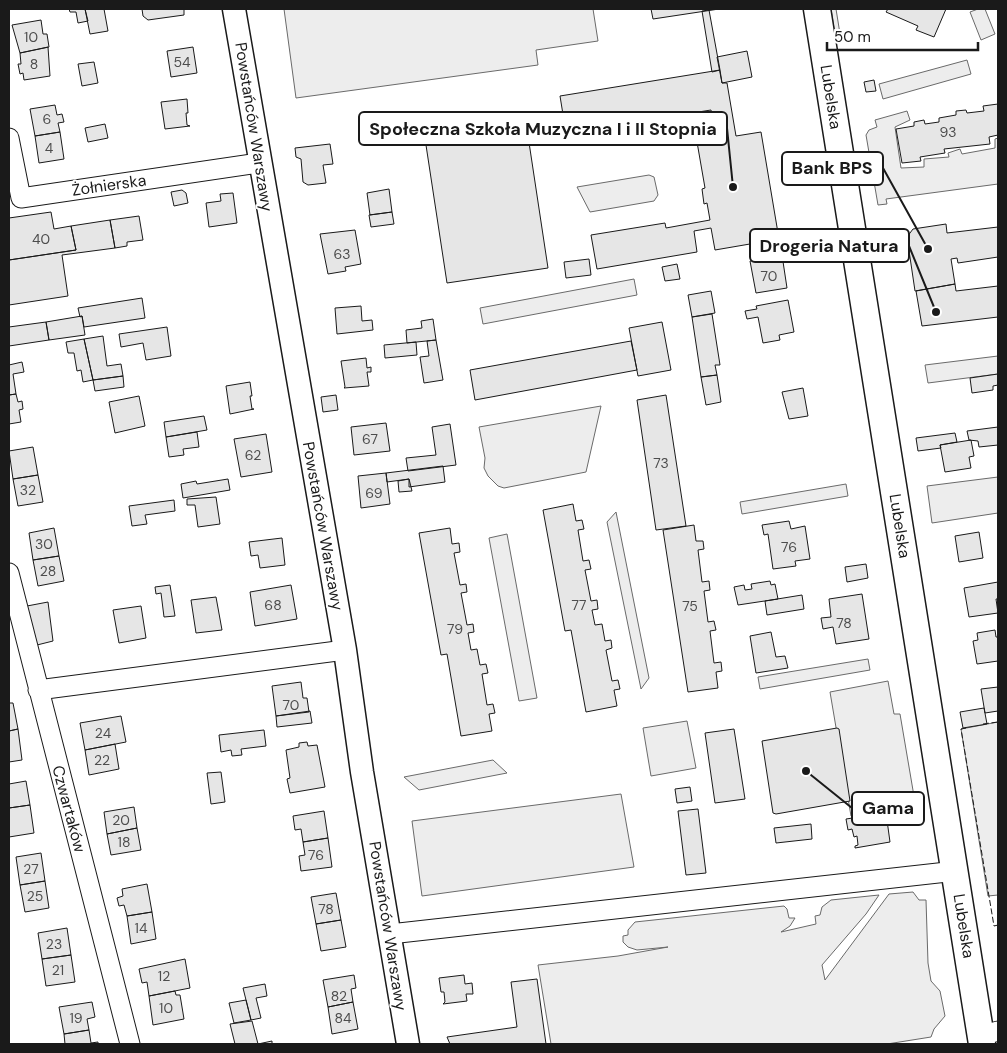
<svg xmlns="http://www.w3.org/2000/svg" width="1007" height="1053" viewBox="0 0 1007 1053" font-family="'DM Sans',sans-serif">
	<rect width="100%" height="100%" fill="#fff"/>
	<!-- built -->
	<path fill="#ededed" stroke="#6a6a6a" d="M284 9H593L598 41 536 50 538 65 296 98Z
		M831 9H836L841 40 836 41Z
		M978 9H985L995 34 981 40 970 12Z
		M967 60 971 74 883 99 879 84Z
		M907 111 910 120 895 127 901 168 924 167V159L949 157 948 153 960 149 962 154 995 148V139L998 138V184L886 199 887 204 878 205 866 135 869 130 877 127 875 120Z
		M649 175 654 177 658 195 654 201 590 212 577 187Z
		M634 279 637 295 483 324 480 308Z
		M998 356V374L928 383 925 365Z
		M601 406 586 472 504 488 498 486 488 476 484 468 485 458 479 427Z
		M998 477V513L932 523 927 486Z
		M846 484 848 496 742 514 740 502Z
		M616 512 649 678 641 689 607 522Z
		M507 534 537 698 519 701 489 538Z
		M868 659 870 670 760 689 758 677Z
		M888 681 894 714H900L916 808 851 816 830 692Z
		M687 721 696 768 651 776 643 728Z
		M998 722V895L988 896 961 729Z
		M493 760 507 773 419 790 404 777Z
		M621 794 634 867 422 896 412 821Z
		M913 892 919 900H926L928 963 931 981 940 991 945 1016 934 1029 931 1037 887 1044H551L538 965 618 956 668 947 637 950 628 947 623 942V936L628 935V930L635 922 784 906 787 909 789 918H795L790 926 781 932 816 924 815 916 820 915 822 907 831 900 879 895 866 914 822 965 825 980 889 894Z"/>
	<!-- building -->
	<path fill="#e6e6e6" stroke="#1a1a1a" d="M69 9H85L88 21 78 23 76 12H70Z
		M85 9H104L108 31 90 34Z
		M142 9H184V15L148 20 143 16Z
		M651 9H719L653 19Z
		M888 9H946L934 37 916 30 918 26 886 12Z
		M709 10 720 70 712 72 702 11Z
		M41 20 43 34H47L49 47 20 53 12 25Z
		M48 47 50 76 24 80 23 73 20 74 18 64H21L20 53Z
		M193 47 197 73 171 77 167 51Z
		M747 51 752 77 722 83 717 57Z
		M94 62 98 83 82 86 78 64Z
		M720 70 722 83H727L736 136 761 132 779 239 715 250 711 228 694 231 697 252 597 269 591 235 665 223 666 228 710 220 707 203 704 204 702 189 705 188 697 142 716 139 711 110 566 133 560 96Z
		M874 80 876 91 866 92 864 82Z
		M187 99 188 113H186L187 125 190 126 165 129 161 102Z
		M998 104V135L989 137 990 144 944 149 945 153 920 157 921 161 902 163 896 129 914 126V122L924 120 925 124 939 122V118L956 115V111L966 110 967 113 984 111 983 106Z
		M55 105 57 115 62 114 64 122 58 123 60 132 35 136 30 109Z
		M525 116 548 268 447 283 424 132Z
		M105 124 108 138 88 142 85 128Z
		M60 132 64 159 39 163 35 136Z
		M330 144 333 164 323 165 326 183 308 185 303 182 301 159 296 157 295 148Z
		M389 189 392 212 370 215 367 193Z
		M182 190 186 193 188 203 174 206 171 192Z
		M233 193 237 223 209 227 206 203 221 201 220 194Z
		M51 212 54 229 71 226 76 250 9 260V218Z
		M392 212 394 224 371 227 369 215Z
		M139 216 143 240 127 242V246L115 248 110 220Z
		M110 220 115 248 62 255 68 296 9 305V260L76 250 71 226Z
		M946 224 947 233 998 227V257L958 263 957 258 951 259 955 284 915 291 907 237 913 229Z
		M355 230 361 264 345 267 346 271 328 274 320 234Z
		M782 255 787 288 756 293 750 261Z
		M589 259 591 275 566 278 564 262Z
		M677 264 680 279 665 281 662 267Z
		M955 284 956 291 998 286V317L922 326 916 291Z
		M711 291 715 313 692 317 688 295Z
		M142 298 145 318 84 327 82 316 80 317 78 308Z
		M788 300 794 332 779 335 780 340 763 343 758 317 747 319 745 311 757 309 756 306Z
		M361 306 362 321 372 320 373 330 337 334 335 308Z
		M712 314 720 365H715L717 375 701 377 692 317Z
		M82 316 85 335 49 340 46 322Z
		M433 319 436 340 407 343 406 330 422 328 421 321Z
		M46 322 49 340 9 346V327Z
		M662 322 671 370 638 376 629 328Z
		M167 327 171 356 146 360 143 343 121 347 119 334Z
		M103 336 107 366 121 364 123 376 93 380 84 339Z
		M84 339 93 380 83 382 81 370 77 371 74 353H68L66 342Z
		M436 340 443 380 424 383 420 357 429 356 427 341Z
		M631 341 637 370 475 400 470 370Z
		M416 342 417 355 385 358 384 345Z
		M366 358 367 368 371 367V372H367L369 386 344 388 345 387 341 361Z
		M22 362 24 372 13 374 16 394 9 395V365Z
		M998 374V385L993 386V390L972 393 970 378Z
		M717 375 721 402 706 405 701 377Z
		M123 376 124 387 95 391 93 380Z
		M250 382 252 396H250L252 409H254L230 414 226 386Z
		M803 388 808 416 789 419 782 392Z
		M16 394 18 402 22 401 23 409 19 410 21 422 9 424V395Z
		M336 395 338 410 323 412 321 397Z
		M666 395 686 526 656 530 637 400Z
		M139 396 145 426 115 433 109 402Z
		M204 416 207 430 166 437 164 422Z
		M386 423 390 451 354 455 351 427Z
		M450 424 456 465 408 471 406 458 436 455 432 427Z
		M998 427V445L979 447 978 441 969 440 967 431Z
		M197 432 199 447 183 449 184 455 169 457 166 437Z
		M955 433 957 442 940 445 941 448 918 451 916 438Z
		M266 434 272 472 241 477 234 439Z
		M971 440 974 456 969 457 971 468 945 472 940 445Z
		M33 447 38 475 13 479 9 451Z
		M443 466 445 482 409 487V479L387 482 386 473Z
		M386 473 390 504 361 508 358 476Z
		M38 475 43 502 18 506 13 479Z
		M228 479 230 490 183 498 181 484 196 481 197 484Z
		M409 479 412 491 399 492 398 481Z
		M216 497 220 524 198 527 195 505H187V499Z
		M174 500 175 511 145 515 147 524 132 526 129 506Z
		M573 504 576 521 582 520 584 529 578 530 583 561 589 560 591 569 585 570 591 601 597 600 598 609 592 610 595 625 602 624 605 641 611 640 612 648 606 650 612 681 618 680 620 689 614 690 617 706 586 712 571 630 565 631 543 510Z
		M789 521 791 529 805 526 810 559 795 561 796 566 773 569 768 534 764 535 762 525Z
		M694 525 696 541H703L704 549 698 550 702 582 709 581 710 590 704 591 708 622 714 621 716 630 710 631 714 663 721 662 722 671 716 672 718 688 688 692 663 530Z
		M54 528 59 556 33 560 29 533Z
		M450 528 452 544 459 543 460 552 454 553 460 585 466 584 467 592 461 593 467 625 473 624 474 632 468 633 471 650 477 649 480 665 486 664 488 673 482 674 487 705 493 704 495 713 489 714 492 731 461 736 447 654 441 655 419 533Z
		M979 532 983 558 959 562 955 536Z
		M282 538 285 565 260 568 258 555 251 556 249 542Z
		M59 556 64 581 38 586 33 560Z
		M866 564 868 578 847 582 845 567Z
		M770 581 771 585 775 584 778 599 738 605 734 587 744 585 745 590 752 589 751 584Z
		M998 582V599H996L998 613 969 617 964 588Z
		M170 585 175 616 164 617 161 593 156 594 155 587Z
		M291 585 297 619 255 626 250 592Z
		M862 594 869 639 836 644 833 627 823 629 821 618 831 617 829 599Z
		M802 595 804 609 767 615 765 601Z
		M216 597 222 630 196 633 191 600Z
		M48 602 53 641 37 645 27 606Z
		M141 606 146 638 119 643 113 610Z
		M995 630 996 637H998V661L977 664 973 641 978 640 977 633Z
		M771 632 776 657 785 656 788 668 756 673 750 636Z
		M301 682 303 698H307L309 712 276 716 272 686Z
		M998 687V711L985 713 981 689Z
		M9 703H13L18 729 9 731Z
		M984 708 987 724 963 728 960 712Z
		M310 711 312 723 277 727 276 716Z
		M121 716 126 742 85 750 80 723Z
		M837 728 839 729 850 801 776 814 773 813 762 741Z
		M18 729 22 760 9 762V731Z
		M734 729 745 799 715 803 705 733Z
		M264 730 266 746 241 749 242 755 232 756 231 750 221 752 219 735Z
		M307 742 308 746 317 745 325 787 290 793 287 779 290 778 286 750 299 747V743Z
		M115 744 119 769 89 775 85 750Z
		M221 772 225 802 211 804 207 773Z
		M26 781 30 805 9 808V784Z
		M690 787 692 801 677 803 675 789Z
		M30 805 34 833 9 837V808Z
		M134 807 137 828 107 834 104 812Z
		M698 809 706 873 686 875 678 811Z
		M324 811 328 838 303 842 301 829 295 830 293 816Z
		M886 813 890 842 855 848V846L858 845 857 836 854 837 852 829 848 830 846 819Z
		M811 824 812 839 776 843 774 828Z
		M137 828 141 850 111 855 107 834Z
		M328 838 332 867 301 871 299 856 305 855 303 842Z
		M41 853 45 881 20 885 16 857Z
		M45 881 49 908 25 912 20 885Z
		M147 884 152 912 127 916 124 905 119 906 117 898 123 896 122 889Z
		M336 893 341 920 316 924 311 897Z
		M152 912 156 939 131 944 127 916Z
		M341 920 346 947 321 951 316 924Z
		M67 928 71 955 42 959 38 933Z
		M71 955 75 982 46 986 42 959Z
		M185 959 190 988 149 996 147 982 142 983 139 969Z
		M354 975 356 988 351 989 353 1002 328 1007 323 980Z
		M464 975 465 984 472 983 473 994H466L467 1001 443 1004 445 1002 444 992H441L439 978Z
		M537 979 546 1044H450L447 1037 517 1027 511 982Z
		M265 984 267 996 256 998 261 1018 251 1020 243 988Z
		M175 991 176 995H180L184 1019 153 1025 149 996Z
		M246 1000 251 1020 234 1023 229 1003Z
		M92 1002 95 1017 87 1019 89 1030 64 1034 59 1007Z
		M353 1002 358 1029 332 1034 328 1007Z
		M252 1021 258 1044H235L230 1024Z
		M89 1030 91 1043 98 1042V1044H65L64 1034Z
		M272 1041V1044H258Z"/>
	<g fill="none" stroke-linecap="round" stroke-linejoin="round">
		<defs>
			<path id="minor" d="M9 138 21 198 259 163
				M9 573 130 1044
				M38 690 345 650
				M390 934 956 871
				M980 1036 998 1031"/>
			<path id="tertiary" d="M234 9 345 650 362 772 408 1044"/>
			<path id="secondary" d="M817 9 982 1044"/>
		</defs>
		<!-- minor casing -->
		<use href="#minor" stroke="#1a1a1a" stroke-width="21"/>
		<!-- tertiary casing -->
		<use href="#tertiary" stroke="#1a1a1a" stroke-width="25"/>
		<!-- secondary casing -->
		<use href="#secondary" stroke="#1a1a1a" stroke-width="29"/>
		<!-- minor -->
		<use href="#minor" stroke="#fff" stroke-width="19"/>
		<!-- tertiary -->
		<use href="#tertiary" stroke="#fff" stroke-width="22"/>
		<!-- secondary -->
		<use href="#secondary" stroke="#fff" stroke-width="26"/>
		<!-- fence -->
		<path stroke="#1a1a1a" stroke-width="1" stroke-dasharray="6 2.5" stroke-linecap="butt" d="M983 724 998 722
			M966 728 961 729 994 926 998 925"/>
	</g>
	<g text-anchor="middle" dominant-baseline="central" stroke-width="4" stroke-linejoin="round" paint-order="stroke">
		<!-- number labels -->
		<g font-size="14" fill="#4d4d4d">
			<text x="31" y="37">10</text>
			<text x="182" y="62">54</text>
			<text x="34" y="64">8</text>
			<text x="47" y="119">6</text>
			<text x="948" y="132">93</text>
			<text x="49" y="148">4</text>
			<text x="41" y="239">40</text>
			<text x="342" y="254">63</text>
			<text x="769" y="276">70</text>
			<text x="370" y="439">67</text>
			<text x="253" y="455">62</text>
			<text x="661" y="463">73</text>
			<text x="28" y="490">32</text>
			<text x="374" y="493">69</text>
			<text x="44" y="544">30</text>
			<text x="789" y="547">76</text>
			<text x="48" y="571">28</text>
			<text x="273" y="605">68</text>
			<text x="579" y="605">77</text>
			<text x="690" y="606">75</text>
			<text x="844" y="623">78</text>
			<text x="455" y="629">79</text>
			<text x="291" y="705">70</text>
			<text x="103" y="733">24</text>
			<text x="102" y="760">22</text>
			<text x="121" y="820">20</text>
			<text x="124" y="842">18</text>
			<text x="316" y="855">76</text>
			<text x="31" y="869">27</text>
			<text x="35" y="896">25</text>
			<text x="326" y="909">78</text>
			<text x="141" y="928">14</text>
			<text x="54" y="944">23</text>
			<text x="58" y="970">21</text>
			<text x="164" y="976">12</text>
			<text x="339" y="996">82</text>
			<text x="166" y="1008">10</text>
			<text x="76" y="1018">19</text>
			<text x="343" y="1018">84</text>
		</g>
		<!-- street labels -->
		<g font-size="16" fill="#1a1a1a" stroke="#fff">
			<text transform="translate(831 97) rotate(81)">Lubelska</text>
			<text transform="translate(254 127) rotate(81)">Powstańców Warszawy</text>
			<text transform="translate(109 185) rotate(-8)">Żołnierska</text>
			<text transform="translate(323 526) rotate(80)">Powstańców Warszawy</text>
			<text transform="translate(900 526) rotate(81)">Lubelska</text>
			<text transform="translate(69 809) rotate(75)">Czwartaków</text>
			<text transform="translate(388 926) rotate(81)">Powstańców Warszawy</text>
			<text transform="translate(964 926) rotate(81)">Lubelska</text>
		</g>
	</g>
	<!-- callouts -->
	<path fill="none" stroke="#1a1a1a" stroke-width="2" d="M733 187L727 128M928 249L883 168M936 312L909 246M806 771L852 808"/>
	<g fill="#1a1a1a" stroke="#fff" stroke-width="2">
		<circle cx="733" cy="187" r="5"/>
		<circle cx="928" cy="249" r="5"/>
		<circle cx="936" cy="312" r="5"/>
		<circle cx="806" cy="771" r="5"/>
	</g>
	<g fill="#fff" stroke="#1a1a1a" stroke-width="2">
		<rect x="359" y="112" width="368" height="33" rx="5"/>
		<rect x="782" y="152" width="101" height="33" rx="5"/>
		<rect x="750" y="229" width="159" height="33" rx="5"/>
		<rect x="852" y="792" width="72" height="33" rx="5"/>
	</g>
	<g font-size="18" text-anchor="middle" font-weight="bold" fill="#1a1a1a">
		<text x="543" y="135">Społeczna Szkoła Muzyczna I i II Stopnia</text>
		<text x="832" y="174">Bank BPS</text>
		<text x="829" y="252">Drogeria Natura</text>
		<text x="888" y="814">Gama</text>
	</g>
	<!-- border -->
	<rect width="1007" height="1053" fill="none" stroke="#1a1a1a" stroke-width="20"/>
	<!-- scale -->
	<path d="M827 42v8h151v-8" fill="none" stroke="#1a1a1a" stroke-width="2.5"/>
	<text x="834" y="42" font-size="15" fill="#1a1a1a" stroke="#ffffff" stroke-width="4" paint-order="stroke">50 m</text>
</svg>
